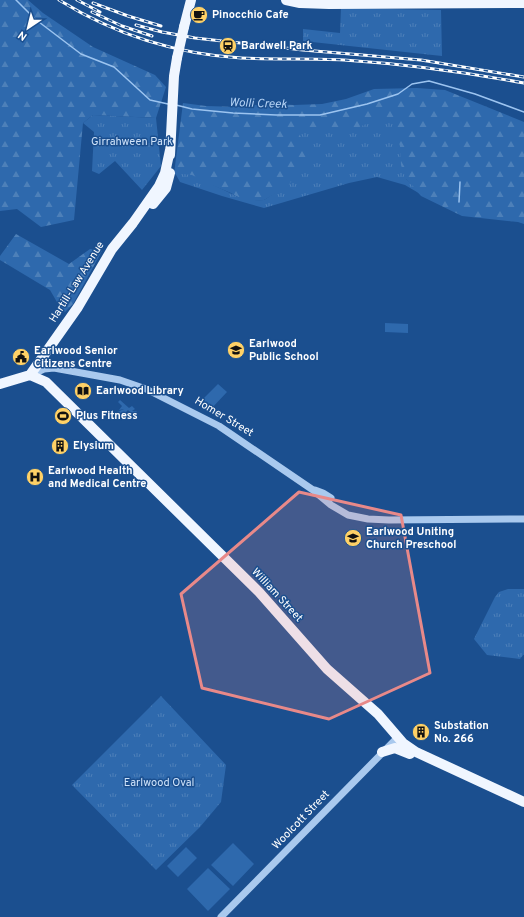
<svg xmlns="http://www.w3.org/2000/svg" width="524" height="917" viewBox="0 0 524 917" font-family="Overpass,sans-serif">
	<defs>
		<pattern id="forest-firs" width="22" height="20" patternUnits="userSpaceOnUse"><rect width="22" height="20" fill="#2e69ad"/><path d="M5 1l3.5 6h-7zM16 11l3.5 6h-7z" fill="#4d80b9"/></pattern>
		<pattern id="park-tufts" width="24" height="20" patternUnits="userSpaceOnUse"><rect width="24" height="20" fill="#2e69ad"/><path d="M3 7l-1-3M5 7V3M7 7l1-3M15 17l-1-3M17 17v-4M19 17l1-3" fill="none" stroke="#4d80b9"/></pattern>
	</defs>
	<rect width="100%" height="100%" fill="#1b4f8f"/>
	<!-- grass -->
	<path fill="#2e69ad" d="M385 323 408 324V333L385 332Z
		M218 384 227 392 210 410 201 401Z
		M120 400 129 408 132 406 135 409 132 411H136L137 412 134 416 128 410 122 416 117 412 124 409 119 410 122 406 118 402Z
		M233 843 254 864 233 886 211 865Z
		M186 847 197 858 178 877 167 866Z
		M208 868 230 889 208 911 187 889Z"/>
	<!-- forest -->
	<path fill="url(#forest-firs)" d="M0 0H28L43 13 93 47 155 75 166 87 156 118 93 115 83 123 74 220 41 227 17 209 0 211Z
		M417 88 445 90 524 122V224L518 222 462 216 421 196 406 179 322 167 264 200 246 202 231 193 192 177 174 174 183 103 206 106 238 107 265 104 294 105 322 104 346 99 374 89Z
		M16 234 69 264 90 249 102 251 73 304 65 312 61 309 50 290 0 260V256Z"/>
	<!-- park -->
	<path fill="url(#park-tufts)" d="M341 8 441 10 442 56 303 41V29L340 33Z
		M93 115 156 118 161 166 142 190 115 161 99 174 92 171 94 132 83 123Z
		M375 120 393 124 400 146 401 165 406 179 422 195 405 185 377 177 349 183 264 208 222 196 180 182 175 173 192 175 247 201 264 200 289 184 311 159 298 131 326 127 357 128Z
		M508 589H524V654L520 659 487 655 474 639 495 597 499 592Z
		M161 696 226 765 221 802 200 827 156 870 72 785Z"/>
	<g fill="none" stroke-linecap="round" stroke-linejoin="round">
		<!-- stream -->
		<path stroke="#9cc4f0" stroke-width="1.5" d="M16 0 35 19 81 54 114 67 150 100 168 104
			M176 105 192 109 233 113 276 115H320L367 104 398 94 412 84 429 81 475 94 524 112
			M459 202 460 182"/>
		<!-- minor -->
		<path stroke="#a9c9ee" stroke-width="7" d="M31 375 44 369 54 368 120 380 146 389 219 426 313 490 331 505 348 515 368 519 389 520 524 519
			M315 490 323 493 331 498
			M221 917 397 738"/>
		<!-- major -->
		<path stroke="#f0f6ff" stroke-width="10" d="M286 0 300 3 329 4 524 3
			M184 27 191 0
			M170 155 174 76 177 58
			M153 204 166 188 170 173
			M30 375 46 382 51 387 259 592 327 669 378 714 403 743 416 752 524 802
			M30 375 78 307 112 249 133 223 159 186 165 173 170 150
			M0 384 30 375
			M382 752 395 748 410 754"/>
		<defs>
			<path id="rail" d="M59 0C114 34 176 54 241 58 276 60 310 58 344 60 405 64 464 72 524 83
				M77 0 100 12
				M93 3 128 16 161 26
				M92 12 122 26 152 36
				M136 25 162 32 195 38 303 50 421 60 524 77"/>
		</defs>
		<!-- rail casing -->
		<use href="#rail" stroke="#fff" stroke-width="3"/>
		<!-- rail -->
		<use href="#rail" stroke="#1b4f8f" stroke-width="1.5" stroke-dasharray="4.5" stroke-linecap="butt"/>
		<!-- major-bridge -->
		<path stroke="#f0f6ff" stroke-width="10" d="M177 58 184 27"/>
	</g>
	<!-- marked area -->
	<path fill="#e88989" fill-opacity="0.2" stroke="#e88989" stroke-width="3" stroke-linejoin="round" d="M299 492 401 515 430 673 329 719 202 688 181 594Z"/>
	<!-- icons -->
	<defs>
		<symbol id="cafe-disc" viewBox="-11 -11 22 22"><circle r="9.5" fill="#ffd166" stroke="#1b4f8f"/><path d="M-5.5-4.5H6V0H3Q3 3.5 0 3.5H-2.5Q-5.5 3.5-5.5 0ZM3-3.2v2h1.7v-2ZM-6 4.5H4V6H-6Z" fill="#111"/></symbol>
		<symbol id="station-disc" viewBox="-11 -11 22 22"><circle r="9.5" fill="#ffd166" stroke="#1b4f8f"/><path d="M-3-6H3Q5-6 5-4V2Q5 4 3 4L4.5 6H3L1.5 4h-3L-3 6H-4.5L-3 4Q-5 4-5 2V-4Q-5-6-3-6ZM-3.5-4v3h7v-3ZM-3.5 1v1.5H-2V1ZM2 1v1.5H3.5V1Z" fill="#111"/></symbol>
		<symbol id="school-disc" viewBox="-11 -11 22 22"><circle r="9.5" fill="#ffd166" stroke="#1b4f8f"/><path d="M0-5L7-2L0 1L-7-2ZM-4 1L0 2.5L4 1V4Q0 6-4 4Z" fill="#111"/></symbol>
		<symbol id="civic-disc" viewBox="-11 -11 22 22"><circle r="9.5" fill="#ffd166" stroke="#1b4f8f"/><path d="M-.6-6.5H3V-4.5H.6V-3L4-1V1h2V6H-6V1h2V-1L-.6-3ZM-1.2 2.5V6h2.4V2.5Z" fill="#111"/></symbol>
		<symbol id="library-disc" viewBox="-11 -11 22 22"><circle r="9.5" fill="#ffd166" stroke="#1b4f8f"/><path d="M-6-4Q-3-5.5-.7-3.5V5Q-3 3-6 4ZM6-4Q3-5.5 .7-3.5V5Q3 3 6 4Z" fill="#111"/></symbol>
		<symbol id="stadium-disc" viewBox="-11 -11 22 22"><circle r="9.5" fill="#ffd166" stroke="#1b4f8f"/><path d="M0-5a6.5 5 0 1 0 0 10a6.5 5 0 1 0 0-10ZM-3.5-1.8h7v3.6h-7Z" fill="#111"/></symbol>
		<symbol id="building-disc" viewBox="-11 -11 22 22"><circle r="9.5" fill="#ffd166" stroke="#1b4f8f"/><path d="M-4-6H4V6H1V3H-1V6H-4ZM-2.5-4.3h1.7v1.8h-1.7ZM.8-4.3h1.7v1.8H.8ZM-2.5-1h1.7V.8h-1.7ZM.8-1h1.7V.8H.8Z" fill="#111"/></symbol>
		<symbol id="hospital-disc" viewBox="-11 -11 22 22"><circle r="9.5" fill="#ffd166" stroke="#1b4f8f"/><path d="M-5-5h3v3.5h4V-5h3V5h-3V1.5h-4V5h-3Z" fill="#111"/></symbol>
	</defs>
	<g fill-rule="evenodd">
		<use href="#cafe-disc" x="189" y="5" width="20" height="20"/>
		<use href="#station-disc" x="218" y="36" width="20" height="20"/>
		<use href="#school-disc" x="226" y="340" width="20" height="20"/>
		<use href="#civic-disc" x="11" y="347" width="20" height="20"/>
		<use href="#library-disc" x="73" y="381" width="20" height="20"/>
		<use href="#stadium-disc" x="53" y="406" width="20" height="20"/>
		<use href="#building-disc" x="50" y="436" width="20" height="20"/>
		<use href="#hospital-disc" x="25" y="467" width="20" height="20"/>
		<use href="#school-disc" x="343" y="528" width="20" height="20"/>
		<use href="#building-disc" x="411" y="722" width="20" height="20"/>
	</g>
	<g text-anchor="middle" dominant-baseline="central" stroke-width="3" stroke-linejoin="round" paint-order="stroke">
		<!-- poi labels -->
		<g font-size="11" font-weight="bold" fill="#fff" stroke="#1b4f8f" text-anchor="start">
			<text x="212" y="15">Pinocchio Cafe</text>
			<text x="241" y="46">Bardwell Park</text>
			<text x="249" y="344">Earlwood<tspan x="249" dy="13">Public School</tspan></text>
			<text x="34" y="351">Earlwood Senior<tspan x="34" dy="13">Citizens Centre</tspan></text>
			<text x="96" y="391">Earlwood Library</text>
			<text x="76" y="416">Plus Fitness</text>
			<text x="73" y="446">Elysium</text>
			<text x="48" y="471">Earlwood Health<tspan x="48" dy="13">and Medical Centre</tspan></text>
			<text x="366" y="532">Earlwood Uniting<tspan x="366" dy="13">Church Preschool</tspan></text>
			<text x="434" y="726">Substation<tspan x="434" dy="13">No. 266</tspan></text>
		</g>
		<!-- park labels -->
		<g font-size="11" fill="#cfe3fa" stroke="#1b4f8f">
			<text x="132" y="142">Girrahween Park</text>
			<text x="159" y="783">Earlwood Oval</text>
		</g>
		<!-- street labels -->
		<g font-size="11" fill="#fff" stroke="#1b4f8f">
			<text transform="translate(77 282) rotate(-58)">Hartill-Law Avenue</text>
			<text transform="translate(224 417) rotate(31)">Homer Street</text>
			<text transform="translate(277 595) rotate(47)">William Street</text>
			<text transform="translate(301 820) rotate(-46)">Woolcott Street</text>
		</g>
		<!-- water labels -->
		<g font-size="12" font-style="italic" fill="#b5d3f5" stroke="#1b4f8f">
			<text transform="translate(258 104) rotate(2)">Wolli Creek</text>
		</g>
	</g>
	<!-- north arrow -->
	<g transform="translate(28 28) rotate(215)" stroke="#1b4f8f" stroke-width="3" paint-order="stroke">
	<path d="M0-3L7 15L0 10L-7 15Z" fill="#ffffff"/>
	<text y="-6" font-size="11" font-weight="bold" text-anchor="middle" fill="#ffffff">N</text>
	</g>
</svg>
